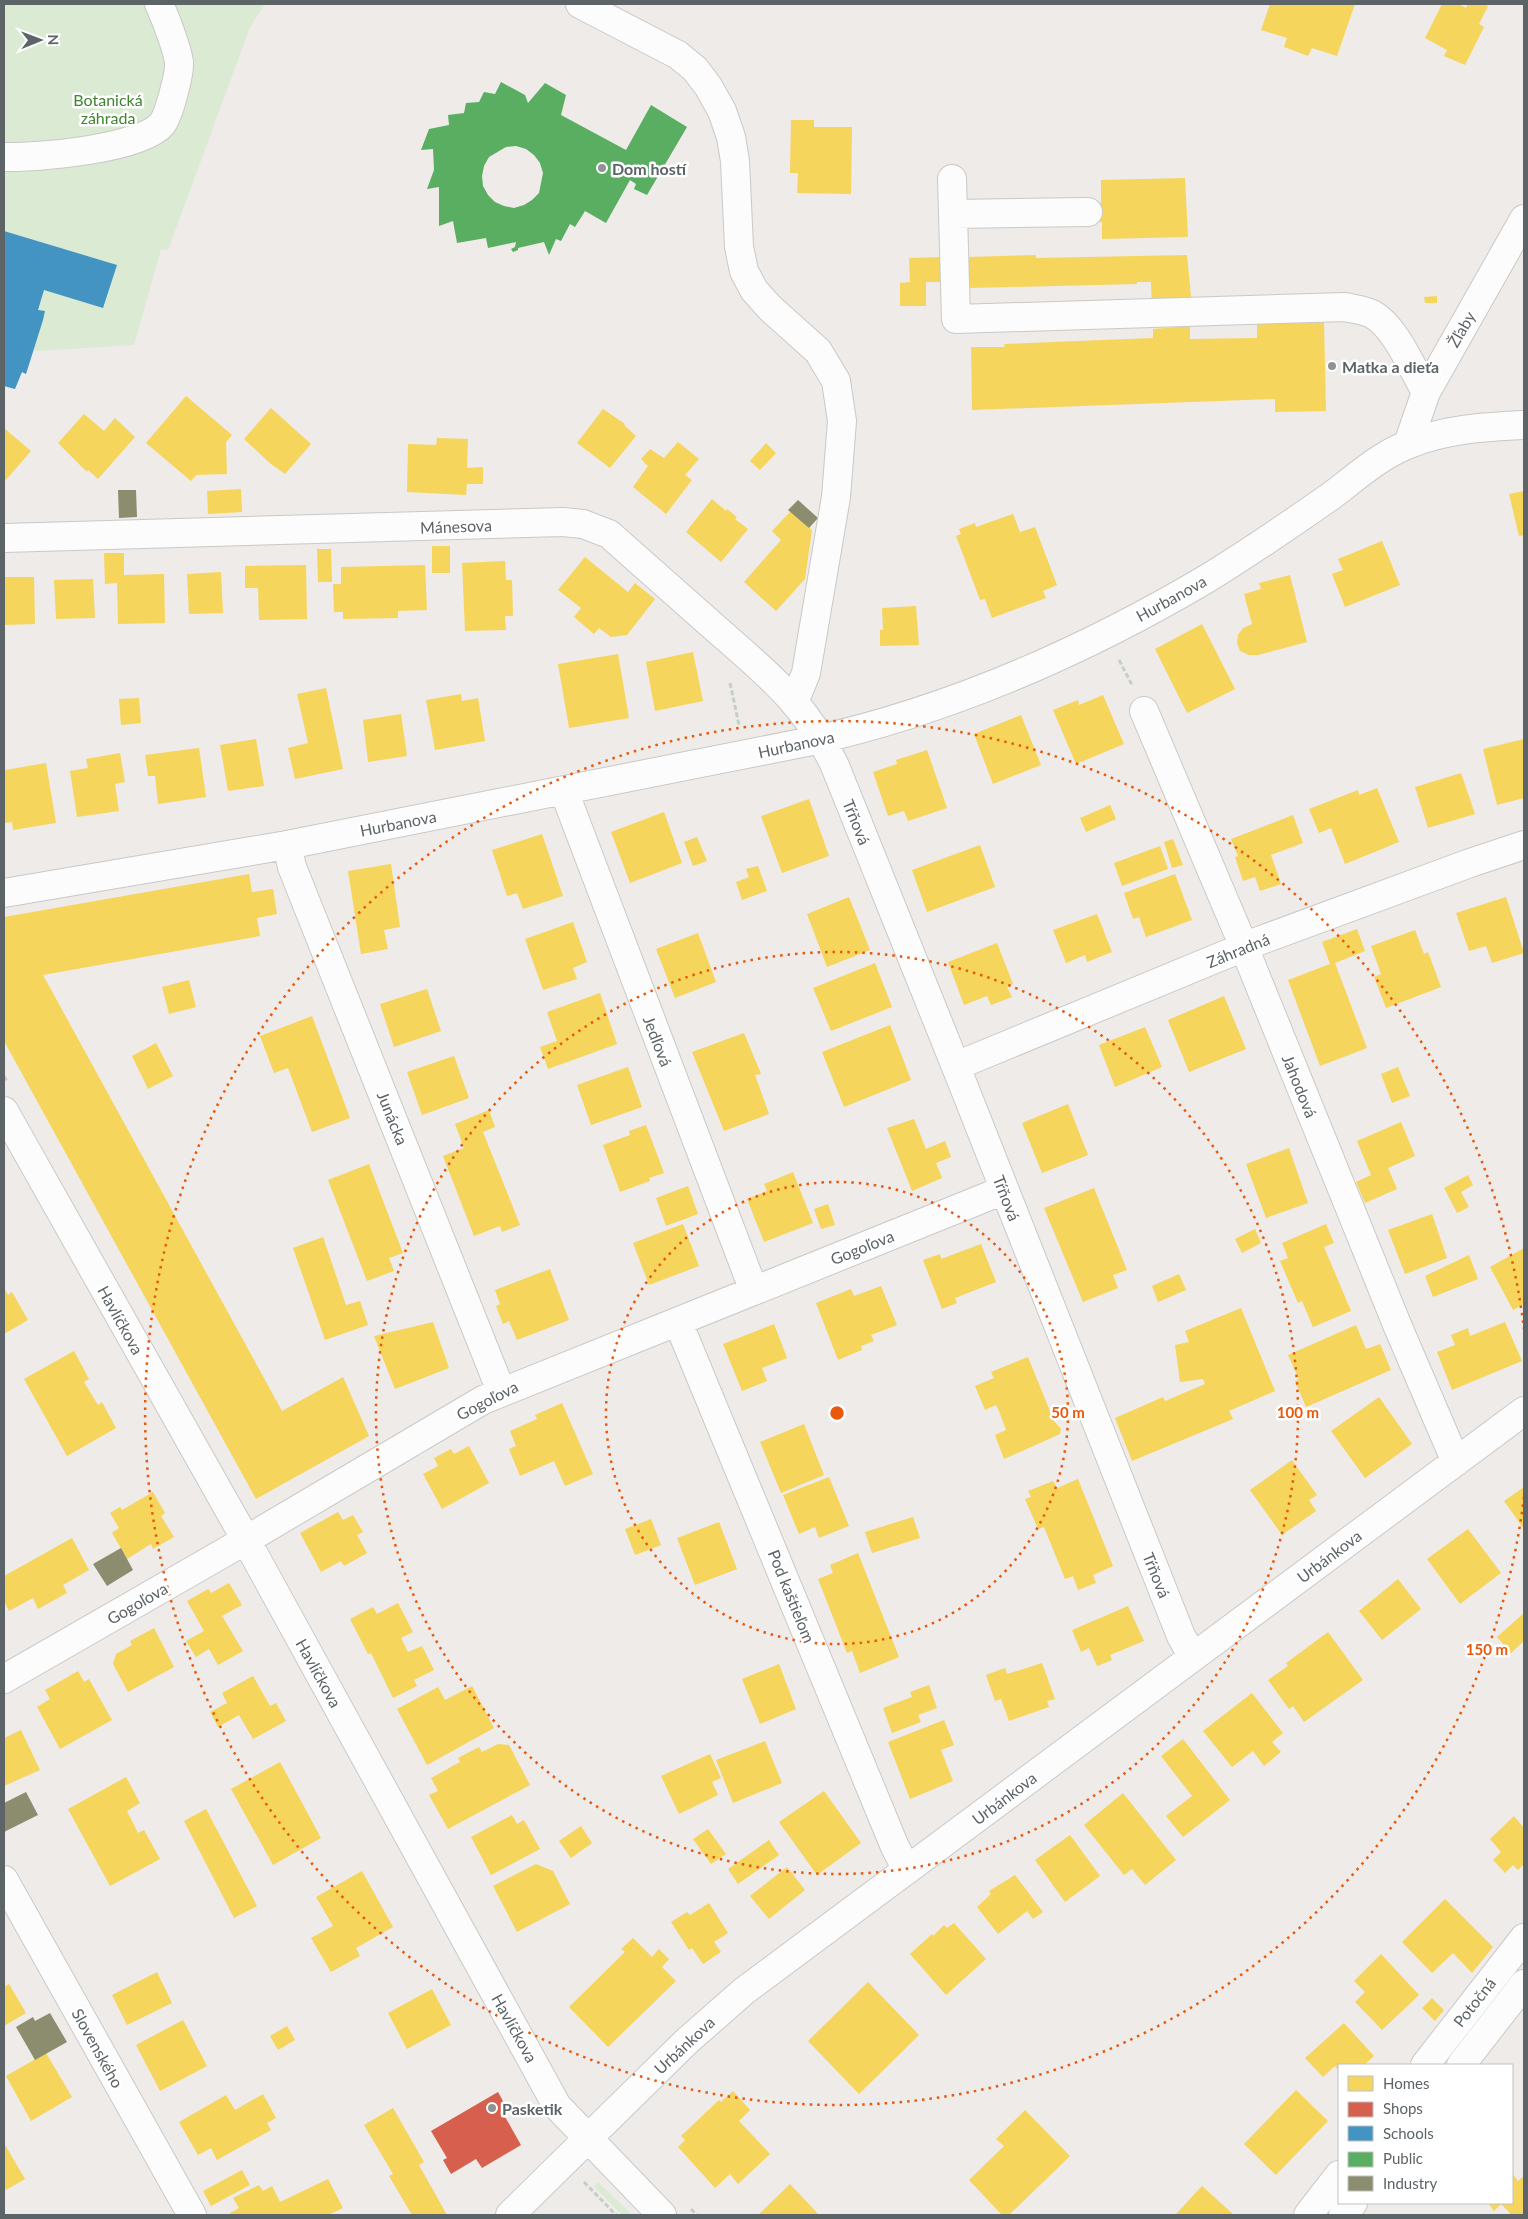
<svg xmlns="http://www.w3.org/2000/svg" width="1528" height="2219" viewBox="0 0 1528 2219" font-family="Lato,sans-serif">
	<rect width="100%" height="100%" fill="#eeebe8"/>
	<!-- green -->
	<path fill="#dbead3" d="M4 4H265L250 27 168 250 161 249 134 345 37 351 33 350 26 374 21 372 15 389 4 386Z
		M598 2182 632 2215H622L594 2186Z"/>
	<!-- homes -->
	<path fill="#f6d55c" d="M1270 4H1355L1337 56 1312 48 1308 56 1284 47 1287 38 1261 30Z
		M1442 4H1458L1466 8 1468 4H1483L1488 6 1479 24 1484 27 1465 65 1444 56 1447 50 1425 38Z
		M791 120H814V127H852L851 194 797 193 798 173H790Z
		M1185 178 1188 237 1102 239V222H1090L1089 203H1101V180Z
		M1036 255V258L1187 255 1192 306 1152 310 1151 282H1137V284L969 288 968 257Z
		M940 257 941 282H926V306H900V283L910 282 909 258Z
		M1437 296V303H1425L1424 297Z
		M1324 322 1326 411 1275 412V399L972 410 971 347H1005L1004 344 1153 338V329L1190 326V339L1257 338V324Z
		M186 396 232 435 226 442 227 474 196 475 191 481 146 443Z
		M271 408 311 444 285 474 271 464 244 439Z
		M603 409 625 424 624 425 636 436 610 468 577 443Z
		M84 414 104 431 115 418 135 437 98 479 88 470 87 472 58 443Z
		M4 428 31 451 5 481 4 479Z
		M437 438 468 439 467 468 483 467V484H467L466 495 407 492 408 444 436 445Z
		M678 442 699 459 685 475 692 480 666 514 633 487 648 466 641 459 650 449 664 458Z
		M766 443 776 453 760 470 750 461Z
		M241 489 242 512 208 514 207 491Z
		M1524 491V535L1519 536 1509 494Z
		M712 499 726 511 727 509 737 517 735 519 748 529 721 562 686 532Z
		M791 511 812 530 805 579 776 611 744 582 781 540 772 531Z
		M1013 514 1020 532 1035 527 1057 585 1043 591 1046 598 992 618 985 599 980 600 956 536 961 534 959 529 975 523 976 527Z
		M1382 541 1400 585 1345 607 1332 574 1343 570 1338 559Z
		M432 546H450V573H432Z
		M317 549H331L332 582H318Z
		M104 553H124V575L164 574 165 623 118 624 117 583 105 584Z
		M585 557 628 592 635 583 655 599 627 635 611 637 599 628 594 634 574 617 581 608 558 590Z
		M505 561 506 580H512L513 616H505L506 630 465 631 462 563Z
		M306 565 307 619 259 620 258 588H245V566Z
		M425 565 427 610 398 611V618L343 619V612H334L333 584H341V567Z
		M221 572 223 613 189 614 187 574Z
		M1290 575 1307 642 1258 655H1249L1240 651 1237 643 1238 635 1243 628 1252 624 1244 594 1261 589 1259 583Z
		M4 577H34L35 624 4 625Z
		M93 579 95 618 56 619 54 580Z
		M916 606 919 645 880 646V630H883L882 608Z
		M1202 624 1235 689 1187 713 1155 649Z
		M693 652 703 701 655 711 646 662Z
		M618 654 629 718 569 728 558 664Z
		M326 688 343 769 295 779 288 748 308 743 297 694Z
		M461 694 462 701 478 698 485 741 435 750 426 700Z
		M1103 695 1124 744 1076 764 1053 710 1078 700 1079 705Z
		M139 698 141 723 121 725 119 699Z
		M401 714 407 756 368 762 363 720Z
		M1021 715 1041 765 993 784 974 734Z
		M256 739 264 786 228 791 220 745Z
		M1524 739V798L1497 805 1483 749Z
		M199 748 206 797 158 804 155 776H148L145 755Z
		M927 750 947 808 908 821 904 811 888 816 873 772 897 764 896 760Z
		M120 753 125 782 115 784 119 811 77 817 70 771 88 768 86 759Z
		M46 763 56 823 13 830 12 822 4 823 5 770Z
		M1461 773 1475 814 1428 828 1415 787Z
		M1377 788 1399 842 1345 864 1331 828 1319 833 1309 809 1358 790 1359 795Z
		M809 799 829 856 782 873 761 816Z
		M1110 805 1116 819 1086 832 1080 818Z
		M664 812 682 863 630 883 611 832Z
		M1293 815 1303 843 1271 855 1281 884 1260 891 1255 877 1243 881 1235 857 1238 856 1231 839Z
		M542 834 563 896 523 909 517 893 507 896 492 850Z
		M697 837 707 861 693 866 684 842Z
		M1173 839 1183 865 1172 868 1164 842Z
		M980 845 995 887 927 912 912 870Z
		M1160 846 1168 869 1122 886 1114 863Z
		M391 864 400 927 384 930 388 949 361 954 348 871Z
		M758 866 767 891 742 900 736 882 749 877 746 869Z
		M249 874 252 892 273 889 277 914 257 918 260 936 43 975 282 1411 343 1377 369 1436 256 1499 4 1041V917Z
		M1175 874 1192 920 1146 937 1139 917 1133 919 1124 893Z
		M849 897 870 950 827 967 807 914Z
		M1506 897 1524 953 1492 963 1486 946 1469 951 1456 913Z
		M1097 914 1112 952 1087 962 1085 955 1066 963 1053 930Z
		M573 922 587 962 573 968 577 979 543 990 525 939Z
		M1357 929 1365 951 1335 963 1367 1048 1320 1066 1288 980 1330 964 1322 942Z
		M1415 930 1424 954 1428 952 1441 987 1386 1008 1374 977 1381 974 1371 946Z
		M698 933 716 982 675 998 656 949Z
		M997 943 1013 984 1007 987 1012 997 991 1005 987 996 964 1005 948 962Z
		M875 963 892 1007 831 1031 813 988Z
		M189 980 196 1007 169 1014 162 987Z
		M427 989 441 1031 394 1047 380 1004Z
		M600 993 617 1044 548 1069 540 1047 557 1041 547 1012Z
		M1224 996 1246 1049 1189 1072 1168 1020Z
		M312 1016 350 1118 312 1132 288 1068 274 1073 260 1036Z
		M890 1025 911 1080 844 1107 822 1052Z
		M1145 1027 1162 1067 1115 1087 1099 1045Z
		M744 1033 761 1074 755 1075 769 1114 724 1131 692 1052Z
		M156 1043 173 1076 148 1089 132 1056Z
		M454 1056 469 1098 422 1115 407 1072Z
		M628 1067 642 1107 591 1125 577 1085Z
		M1398 1067 1410 1096 1392 1103 1381 1074Z
		M1068 1104 1088 1155 1042 1173 1022 1123Z
		M489 1110 495 1127 483 1132 520 1225 502 1232 500 1226 474 1236 443 1156 464 1148 455 1124Z
		M914 1119 926 1149 945 1141 951 1157 936 1163 942 1178 912 1191 887 1128Z
		M1401 1122 1415 1156 1388 1168 1397 1189 1365 1203 1356 1182 1371 1175 1357 1141Z
		M646 1125 664 1173 649 1178 650 1181 620 1192 603 1145 630 1135 629 1131Z
		M1289 1148 1308 1203 1266 1218 1246 1164Z
		M369 1164 403 1253 389 1258 394 1271 367 1281 328 1180Z
		M793 1172 813 1223 764 1242 747 1199 767 1191 764 1184Z
		M1468 1175 1473 1185 1461 1192 1469 1207 1457 1213 1444 1188Z
		M688 1186 698 1214 666 1226 656 1198Z
		M1094 1188 1127 1270 1113 1275 1118 1288 1083 1302 1044 1208Z
		M828 1204 835 1225 821 1229 814 1209Z
		M1432 1214 1447 1258 1405 1274 1388 1230Z
		M683 1224 699 1266 649 1285 633 1243Z
		M1326 1224 1334 1243 1324 1247 1351 1311 1313 1327 1302 1301 1298 1303 1280 1261 1288 1258 1282 1243Z
		M1255 1229 1261 1243 1242 1253 1235 1239Z
		M323 1237 346 1305 360 1301 368 1325 325 1340 293 1248Z
		M981 1244 996 1282 955 1298 957 1303 942 1309 923 1260 940 1254 941 1259Z
		M1524 1248V1304L1513 1310 1490 1267Z
		M1469 1255 1478 1279 1433 1297 1425 1276Z
		M550 1269 569 1320 517 1340 509 1321 503 1324 496 1306 500 1304 495 1290Z
		M1179 1274 1186 1290 1158 1302 1152 1286Z
		M881 1286 897 1325 871 1335 874 1341 861 1346 862 1350 838 1360 816 1303 851 1289 854 1296Z
		M4 1288 8 1295 12 1292 28 1320 4 1334Z
		M1241 1308 1275 1391 1229 1411 1233 1419 1132 1461 1115 1418 1163 1397 1165 1401 1205 1384 1203 1379 1180 1382 1175 1345 1189 1342 1185 1331Z
		M433 1322 449 1368 395 1389 374 1336Z
		M1505 1322 1522 1361 1452 1390 1437 1352 1455 1345 1451 1335 1468 1328 1470 1336Z
		M774 1324 787 1358 762 1368 767 1381 742 1391 723 1344Z
		M1356 1325 1366 1349 1380 1344 1391 1370 1306 1407 1295 1381 1299 1379 1288 1355Z
		M74 1351 89 1379 84 1382 98 1405 102 1402 116 1428 67 1456 24 1379Z
		M1028 1357 1054 1421 1061 1429 1060 1434 1004 1459 995 1435 1006 1430 999 1411 996 1405 985 1410 975 1386 994 1378 991 1372Z
		M1379 1397 1412 1444 1365 1478 1331 1431Z
		M562 1403 593 1474 565 1486 554 1461 520 1476 509 1449 516 1446 510 1431 537 1419 535 1415Z
		M804 1424 824 1475 781 1493 760 1442Z
		M469 1446 489 1483 442 1509 423 1474 438 1466 434 1458 451 1449 454 1454Z
		M1292 1460 1317 1495 1309 1500 1316 1511 1282 1535 1250 1490Z
		M829 1477 849 1526 819 1538 815 1527 799 1534 783 1495Z
		M1078 1479 1113 1566 1093 1575 1096 1583 1078 1590 1073 1576 1065 1579 1044 1527 1038 1529 1025 1499 1031 1497 1028 1491 1053 1481 1057 1488Z
		M1524 1487V1529L1504 1501Z
		M153 1492 165 1513 161 1516 174 1537 153 1549 151 1544 127 1559 112 1533 119 1528 110 1513 120 1507 122 1510Z
		M338 1512 343 1520 353 1515 363 1532 357 1535 367 1553 344 1566 341 1561 321 1572 300 1533Z
		M913 1517 920 1538 872 1553 865 1532Z
		M651 1519 661 1545 635 1555 625 1529Z
		M719 1522 737 1569 695 1585 677 1538Z
		M1468 1529 1501 1573 1460 1604 1427 1559Z
		M72 1538 89 1570 63 1585 67 1593 38 1609 33 1598 9 1611 4 1601V1576Z
		M858 1553 899 1657 860 1673 852 1651 847 1653 818 1579 833 1573 830 1565Z
		M1398 1579 1421 1609 1382 1640 1359 1611Z
		M229 1583 242 1605 222 1616 243 1651 218 1665 209 1649 196 1657 186 1641 204 1631 187 1601 208 1589 211 1593Z
		M398 1603 413 1632 401 1638 408 1652 422 1646 434 1670 414 1680 417 1686 393 1698 371 1653 368 1654 350 1619 373 1607 377 1614Z
		M1128 1606 1144 1641 1110 1655 1112 1660 1097 1666 1089 1648 1081 1652 1072 1630Z
		M1524 1613V1641L1511 1653 1497 1637Z
		M154 1628 174 1667 128 1692 113 1664 116 1654 132 1645 130 1641Z
		M1328 1632 1363 1680 1304 1722 1293 1706 1289 1709 1268 1680 1288 1666 1286 1663Z
		M1042 1663 1055 1699 1047 1701 1049 1707 1009 1721 1001 1699 995 1701 986 1675 1005 1668 1007 1674Z
		M779 1664 796 1709 760 1724 742 1679Z
		M78 1671 84 1682 89 1679 112 1720 60 1749 37 1707 50 1699 45 1690Z
		M253 1676 270 1706 276 1703 286 1721 253 1739 239 1715 218 1727 210 1712 227 1703 222 1693Z
		M929 1685 937 1708 918 1715 921 1722 892 1733 883 1708 912 1697 910 1692Z
		M472 1686 494 1728 427 1765 397 1709 438 1687 445 1700Z
		M1252 1693 1283 1733 1272 1742 1281 1752 1264 1766 1253 1751 1232 1767 1203 1731Z
		M944 1720 954 1745 941 1750 953 1781 910 1799 888 1742Z
		M21 1730 40 1770 4 1786V1738Z
		M1183 1739 1230 1800 1183 1837 1166 1816 1192 1796 1161 1756Z
		M765 1741 782 1783 733 1803 716 1760Z
		M498 1744 509 1745 530 1785 448 1829 429 1795 438 1791 431 1778 460 1762 458 1758 479 1747 482 1752Z
		M710 1754 721 1778 712 1782 718 1795 679 1814 661 1776Z
		M280 1762 321 1838 273 1865 231 1789Z
		M126 1777 140 1803 127 1811 138 1833 144 1830 160 1859 110 1886 68 1809Z
		M824 1791 861 1843 817 1875 779 1822Z
		M1123 1793 1176 1860 1145 1885 1132 1869 1124 1875 1084 1825Z
		M206 1809 257 1906 234 1918 184 1821Z
		M512 1815 517 1824 524 1820 540 1849 491 1875 471 1837Z
		M1514 1816 1524 1828V1864L1518 1870 1513 1865 1505 1873 1493 1860 1501 1852 1490 1839Z
		M581 1826 592 1843 571 1858 559 1841Z
		M708 1829 726 1854 711 1864 693 1839Z
		M1070 1835 1100 1876 1065 1902 1035 1860Z
		M769 1840 779 1855 738 1884 728 1869Z
		M536 1864 553 1871 570 1904 517 1932 493 1886Z
		M787 1867 805 1890 769 1919 750 1896Z
		M362 1871 393 1927 356 1948 360 1956 331 1972 311 1938 333 1926 316 1897Z
		M1015 1875 1043 1912 1033 1919 1027 1911 998 1934 977 1907 991 1894 989 1891Z
		M1445 1899 1493 1947 1472 1973 1453 1953 1432 1973 1402 1942Z
		M709 1903 728 1933 714 1942 721 1952 703 1964 692 1948 689 1950 671 1922 687 1912 690 1915Z
		M954 1923 986 1959 946 1995 910 1954 932 1934 933 1936 944 1925 947 1928Z
		M633 1938 652 1957 659 1949 669 1959 662 1967 676 1981 608 2047 569 2007 625 1952 621 1949Z
		M1381 1954 1419 1995 1382 2030 1355 2002 1365 1992 1354 1981Z
		M157 1972 172 2003 127 2025 112 1995Z
		M868 1982 919 2035 859 2094 808 2041Z
		M9 1984 26 2013 4 2026V1987Z
		M432 1989 451 2025 407 2049 388 2013Z
		M1432 1998 1444 2010 1435 2021 1422 2008Z
		M183 2020 207 2066 160 2091 136 2045Z
		M1344 2023 1374 2056 1364 2065H1339V2071L1335 2066 1323 2077 1305 2058Z
		M287 2026 295 2040 278 2050 270 2036Z
		M46 2053 72 2097 31 2121 6 2076Z
		M1296 2090 1328 2121 1276 2175 1244 2144Z
		M733 2091 750 2110 739 2121 770 2154 738 2184 730 2174 715 2188 678 2147 685 2140 681 2136 719 2100 721 2102Z
		M263 2094 276 2118 267 2123 271 2130 217 2160 211 2148 198 2155 179 2122 226 2095 235 2110Z
		M393 2108 424 2162 419 2165 447 2215H412L389 2176 393 2174 364 2125Z
		M1025 2110 1070 2156 1009 2215H1002L969 2180 1004 2146 996 2139Z
		M4 2143 25 2179 4 2191Z
		M242 2170 250 2185 211 2206 203 2191Z
		M1512 2173 1518 2181 1524 2176V2215H1507L1510 2213 1501 2204 1494 2211 1488 2203H1512Z
		M328 2179 343 2208 328 2215H231L230 2213 239 2208 233 2198 259 2185 263 2191 272 2186 280 2202Z
		M790 2184 819 2215H758Z
		M1202 2186 1234 2215H1175Z"/>
	<!-- shops -->
	<path fill="#d6604d" d="M498 2092 509 2112 504 2115 521 2145 482 2168 476 2159 451 2174 443 2160 447 2158 431 2131Z"/>
	<!-- schools -->
	<path fill="#4393c3" d="M4 231 117 265 103 308 44 290 38 310 45 311 43 320 26 374 22 372 15 389 4 386Z"/>
	<!-- public -->
	<path fill="#5aae61" fill-rule="evenodd" d="M501 82 525 95 528 103 545 83 566 95 561 115 626 150 651 105 687 127 647 195 634 189 636 184 630 180 606 223 585 211 575 227 570 224 561 241 556 239 549 255 544 242 518 248V250L513 252 511 249 515 247 516 242 488 248 486 238 457 243 453 221 439 226V187L427 189 434 170 433 149 421 150 429 129 449 125 448 115 464 113 466 103 479 102 484 92 495 94ZM516 146 526 149 534 155 540 163 543 173 539 193 532 200 524 205 514 208 504 206 495 202 488 195 483 186 482 176 484 166 489 157 506 147Z"/>
	<!-- industry -->
	<path fill="#8c8c6e" d="M118 490H136L137 517 119 518Z
		M798 500 818 518 809 528 788 510Z
		M121 1548 133 1570 107 1586 93 1564Z
		M26 1792 38 1815 4 1832V1803Z
		M50 2013 67 2042 35 2060 16 2027 33 2017 35 2021Z"/>
	<g fill="none" stroke-linecap="round" stroke-linejoin="round">
		<defs>
			<path id="minor" d="M580 4 678 55 695 69 708 86 722 111 731 137 735 161 739 247 744 271 754 290 770 308 818 351 836 381 842 421 836 497 806 673 795 700
				M4 157C37 158 141 149 162 124 169 115 180 73 179 62 177 48 165 17 159 4
				M952 179 956 319 1345 307C1354 309 1364 310 1372 314 1395 326 1413 370 1426 392
				M953 214 1088 212
				M1408 444 1426 392 1524 219
				M4 538 563 522 583 524 609 534C644 565 679 596 714 627 764 671 807 704 835 766L962 1082 1181 1636 1193 1657
				M1144 711 1244 947 1398 1327 1456 1462
				M564 791 754 1291
				M287 845 292 867 501 1391
				M4 893 287 845 807 742C949 711 1083 652 1208 578 1250 552 1291 524 1331 496 1355 478 1379 456 1407 445 1443 429 1485 427 1524 425
				M956 1066 1256 942 1470 863 1524 845
				M4 1111 246 1540 557 2106 662 2215
				M678 1322 895 1847 907 1870
				M4 1679 246 1540 483 1400 1004 1190
				M4 1880 192 2215
				M1425 2065 1524 1938
				M1461 2065 1524 1984
				M510 2215 687 2041 744 1991 1524 1411
				M1308 2215 1339 2175
				M1343 2215 1353 2203"/>
		</defs>
		<!-- minor casing -->
		<use href="#minor" stroke="#c9c9c8" stroke-width="30"/>
		<!-- path -->
		<path stroke="#c7cec9" stroke-width="3" stroke-dasharray="5 2.5" stroke-linecap="butt" d="M1119 660 1132 685
			M730 683 739 725
			M4 1076 7 1082
			M584 2182 616 2215
			M691 2209 697 2215"/>
		<!-- minor -->
		<use href="#minor" stroke="#fcfcfc" stroke-width="28"/>
	</g>
	<!-- distance rings -->
	<g fill="none" stroke="#e8590c" stroke-width="2.5" stroke-dasharray="2.5 5">
		<circle cx="837" cy="1413" r="231"/>
		<circle cx="837" cy="1413" r="461"/>
		<path d="M1524 1497A692 692 0 1 1 1524 1329"/>
	</g>
	<!-- markers -->
	<g fill="#909394" stroke="#fff" stroke-width="2">
		<circle cx="602" cy="168" r="5"/>
		<circle cx="1332" cy="366" r="5"/>
		<circle cx="492" cy="2108" r="5"/>
	</g>
	<g text-anchor="middle" dominant-baseline="central" stroke-width="5" stroke-linejoin="round" paint-order="stroke">
		<!-- park labels -->
		<g font-size="16" fill="#418330" stroke="#fff">
			<text x="108" y="99">Botanická<tspan x="108" dy="18">záhrada</tspan></text>
		</g>
		<!-- poi labels -->
		<g font-size="16" font-weight="bold" fill="#5d6467" stroke="#fff" text-anchor="start">
			<text x="612" y="168">Dom hostí</text>
			<text x="1342" y="366">Matka a dieťa</text>
			<text x="502" y="2108">Pasketik</text>
		</g>
		<!-- street labels -->
		<g font-size="16" fill="#5d6467" stroke="#fff">
			<text transform="translate(1461 329) rotate(-60)">Žľaby</text>
			<text transform="translate(456 526) rotate(-2)">Mánesova</text>
			<text transform="translate(1171 598) rotate(-29)">Hurbanova</text>
			<text transform="translate(796 744) rotate(-12)">Hurbanova</text>
			<text transform="translate(857 822) rotate(68)">Tŕňová</text>
			<text transform="translate(398 823) rotate(-11)">Hurbanova</text>
			<text transform="translate(1238 950) rotate(-22)">Záhradná</text>
			<text transform="translate(658 1041) rotate(69)">Jedľová</text>
			<text transform="translate(1300 1086) rotate(68)">Jahodová</text>
			<text transform="translate(393 1118) rotate(68)">Junácka</text>
			<text transform="translate(1007 1198) rotate(69)">Tŕňová</text>
			<text transform="translate(862 1247) rotate(-22)">Gogoľova</text>
			<text transform="translate(121 1320) rotate(61)">Havlíčkova</text>
			<text transform="translate(487 1400) rotate(-27)">Gogoľova</text>
			<text transform="translate(1329 1556) rotate(-37)">Urbánkova</text>
			<text transform="translate(1157 1575) rotate(68)">Tŕňová</text>
			<text transform="translate(792 1596) rotate(68)">Pod kaštieľom</text>
			<text transform="translate(137 1603) rotate(-30)">Gogoľova</text>
			<text transform="translate(319 1673) rotate(61)">Havlíčkova</text>
			<text transform="translate(1004 1798) rotate(-37)">Urbánkova</text>
			<text transform="translate(1474 2002) rotate(-52)">Potočná</text>
			<text transform="translate(515 2028) rotate(61)">Havlíčkova</text>
			<text transform="translate(684 2045) rotate(-43)">Urbánkova</text>
			<text transform="translate(98 2048) rotate(61)">Slovenského</text>
		</g>
	</g>
	<circle cx="837" cy="1413" r="8" fill="#e8590c" stroke="#fff" stroke-width="2.5"/>
	<g font-size="15" text-anchor="middle" font-weight="bold" fill="#e8590c" stroke="#fff" stroke-width="5" stroke-linejoin="round" paint-order="stroke">
		<text x="1068" y="1418">50 m</text>
		<text x="1298" y="1418">100 m</text>
		<text x="1487" y="1655">150 m</text>
	</g>
	<!-- border -->
	<rect width="1528" height="2219" fill="none" stroke="#5d6467" stroke-width="10"/>
	<!-- legend -->
	<rect x="1338" y="2064" width="175" height="140" fill="#ffffff" stroke="#bec1c2"/>
	<rect x="1348" y="2076" width="25" height="15" fill="#f6d55c" stroke="#bec1c2"/>
	<text x="1383" y="2089" font-size="15" fill="#5d6467">Homes</text>
	<rect x="1348" y="2102" width="25" height="15" fill="#d6604d" stroke="#bec1c2"/>
	<text x="1383" y="2114" font-size="15" fill="#5d6467">Shops</text>
	<rect x="1348" y="2126" width="25" height="15" fill="#4393c3" stroke="#bec1c2"/>
	<text x="1383" y="2139" font-size="15" fill="#5d6467">Schools</text>
	<rect x="1348" y="2152" width="25" height="15" fill="#5aae61" stroke="#bec1c2"/>
	<text x="1383" y="2164" font-size="15" fill="#5d6467">Public</text>
	<rect x="1348" y="2176" width="25" height="15" fill="#8c8c6e" stroke="#bec1c2"/>
	<text x="1383" y="2189" font-size="15" fill="#5d6467">Industry</text>
	<!-- north arrow -->
	<g transform="translate(40 40) rotate(89)" stroke="#ffffff" stroke-width="4" paint-order="stroke">
	<path d="M0-4L9 19L0 12L-9 19Z" fill="#5d6467"/>
	<text y="-8" font-size="14" font-weight="bold" text-anchor="middle" fill="#5d6467">N</text>
	</g>
</svg>
